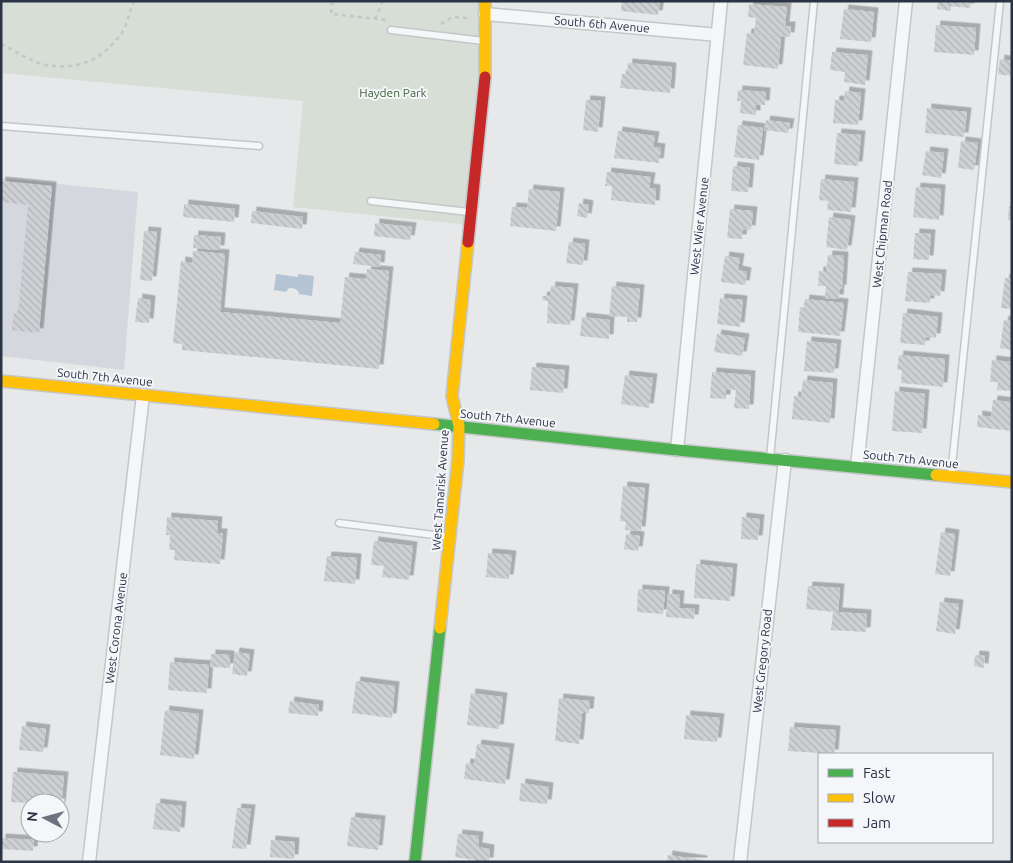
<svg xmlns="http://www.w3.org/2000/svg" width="1013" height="863" viewBox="0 0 1013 863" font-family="Ubuntu,sans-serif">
	<defs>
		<pattern id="building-back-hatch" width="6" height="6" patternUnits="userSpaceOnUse" patternTransform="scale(1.25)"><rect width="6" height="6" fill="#ced0d3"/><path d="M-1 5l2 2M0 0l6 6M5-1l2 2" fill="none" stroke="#b1b3b6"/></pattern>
		<filter id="shadow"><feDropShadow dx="4.5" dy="-4.5" stdDeviation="0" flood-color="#0004"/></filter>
	</defs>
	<rect width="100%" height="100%" fill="#e6e8ea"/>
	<!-- built -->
	<path fill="#d4d7dd" d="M1 178 138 192 124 370 1 356Z"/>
	<!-- green -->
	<path fill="#d6ded6" d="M1 1H486L470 225 293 207 303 101 1 73Z"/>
	<!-- water -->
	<path fill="#b4c4d5" d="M276 274 298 277V274L314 276 312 296 299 294C299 289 293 288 289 288L286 292 274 290Z"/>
	<!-- building -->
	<path fill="url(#building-back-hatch)" filter="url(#shadow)" d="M622 1H660L658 15 621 11Z
		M938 1H971L970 8 951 6V11L937 9Z
		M749 4 787 7 785 26H791L790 37 754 33 756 18 748 17Z
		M844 9 874 12 871 42 840 39Z
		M936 25 976 28 974 55 934 52Z
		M747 33 781 37 778 69 743 65Z
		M832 52 868 55 865 85 844 82 845 72 830 70Z
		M1000 59 1012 61V76L998 74Z
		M628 63 672 67 670 93 620 88 622 74H627Z
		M738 90 766 92 765 105 756 104V115L740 113 741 101H737Z
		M845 91 861 93 858 125 833 123 835 100 844 101Z
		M586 100 601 101 598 132 583 130Z
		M927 108 967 112 964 137 925 133Z
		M766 120 790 123 788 133 764 130Z
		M738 125 763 128 759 160 734 157Z
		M618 131 655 136 653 147 661 148 659 163 614 158Z
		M837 133 861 135 858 166 834 164Z
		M961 141 978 143 974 170 958 168Z
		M926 151 944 153 941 178 922 175Z
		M733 166 750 168 748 192 731 191Z
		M607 172 651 177 649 188 656 189 655 205 611 200 612 186H605Z
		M821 179 854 182 851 212 827 210 828 201 819 200Z
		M1 181 52 186 39 333 12 330 14 313 18 314 28 205 1 202Z
		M916 187 941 189 939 220 913 217Z
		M529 189 560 192 556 231 510 226 512 207 527 208Z
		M579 203 589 205 587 218 577 216Z
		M184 204 235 209 234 222 183 217Z
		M1009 206H1012V221L1008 220Z
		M730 209 753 211 751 230 743 229 742 239 727 238Z
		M252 211 303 217 302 229 251 223Z
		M829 217 851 220 847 250 826 247Z
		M375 223 412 227 410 240 374 236Z
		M144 231 157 232 152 281 140 280Z
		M915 233 931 234 929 260 913 259Z
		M194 235 221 237 220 250 193 248Z
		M569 242 585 244 583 265 566 263Z
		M193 251 225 254 220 312 340 323 345 277 366 279 367 269 389 271 379 369 182 350V344L173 343 181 261 192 263Z
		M355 252 381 255 380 267 353 264Z
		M828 255 844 256 842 289H840L839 299 825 298 826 286H818L819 271 826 272Z
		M725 256 740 258 738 270 747 272 745 285 721 282Z
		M908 272 942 274 940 296 930 295V303L905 301Z
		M1005 278 1012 279V309L1001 308Z
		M551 286 574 288 570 325 547 323 548 301 542 300 543 296H550Z
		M612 286 640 289 637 322H627V317L609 316Z
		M138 298 151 300 149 323 135 322Z
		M720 298 743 300 740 327 717 324Z
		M805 299 844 303 840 336 798 332 800 307 804 308Z
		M903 313 938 317 936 338 926 337 925 345 900 343Z
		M582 317 610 320 609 339 580 336Z
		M1004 320 1012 321V350L1000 348Z
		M717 334 745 338 742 356 714 352Z
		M807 341 837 344 834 373 804 371Z
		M899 355 945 359 943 387 901 383 902 370H897Z
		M992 360 1012 362V391L997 390 998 382H990Z
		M532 367 565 370 563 393 530 390Z
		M712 372 751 375 749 409 734 408 736 390 726 389V399L710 398Z
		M625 375 653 378 649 408 621 404Z
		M803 380 833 383 830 423 792 419 794 396 801 397Z
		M895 391 925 394 922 433 892 431Z
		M993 400 1012 402V431L977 427 978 415 991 417Z
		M623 486 645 488 641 531 625 530 626 522 620 521Z
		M167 517 218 521 217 533H223L220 564 174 560 175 550H169L170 535H166Z
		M742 517 760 519 758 540 741 539Z
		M941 532 955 534 950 576 935 574Z
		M626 534 640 536 638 551 624 549Z
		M374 541 413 546 409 580 382 577 384 566 371 565Z
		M488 553 512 555 509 579 486 577Z
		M327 556 357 558 355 584 324 581Z
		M696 564 733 568 730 601 694 598Z
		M808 586 840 588 838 612 867 614 866 632 831 630 833 612 806 609Z
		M638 589 665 591 663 614 637 612Z
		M668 594 680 595 679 608 695 609 694 619 666 617Z
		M940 602 959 604 955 634 936 631Z
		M235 652 250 654 247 676 232 674Z
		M211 654 230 655V668L210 667Z
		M975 655 985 656 984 668 974 666Z
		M170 662 209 665 207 693 168 690Z
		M356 681 395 686 392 718 352 713Z
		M471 693 503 697 499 729 467 725Z
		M559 698 590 701 589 713H582L579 744 555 741Z
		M290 701 319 705 318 716 288 713Z
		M165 710 199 714 194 759 160 755Z
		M686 715 720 718 717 742 684 739Z
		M22 726 46 729 43 752 19 750Z
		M790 727 836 730 834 754 788 751Z
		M477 744 510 748 505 784 464 779 466 763 474 764Z
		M13 772 64 776 61 807H60V803H30L11 802Z
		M521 783 549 787 547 804 519 801Z
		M156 803 182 806 180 832 153 829Z
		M237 808 251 809 246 849 232 848Z
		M351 817 381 820 378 850 347 846Z
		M458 834 479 836 478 847 490 849 489 862H475V860L455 857Z
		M1 838 34 840 33 851 1 849Z
		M271 840 295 842 294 859 270 857Z
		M668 855 703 860V862H667Z"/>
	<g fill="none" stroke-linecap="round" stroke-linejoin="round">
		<defs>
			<path id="lane" d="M391 30 484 41
				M1 126 259 146
				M371 201 469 212
				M770 458 814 1
				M951 475 1000 1
				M339 523 450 537"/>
			<path id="street" d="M485 14 718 35
				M677 450 721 1
				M857 467 906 1
				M89 862 143 395
				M740 862 785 460"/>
			<path id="fast" d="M434 424 677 450 936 475
				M415 862 440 628"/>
			<path id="slow" d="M485 1V77
				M1 381 434 424
				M936 475 1012 482
				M440 628 458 460 459 426 452 396 468 242"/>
			<path id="jam" d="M468 242 485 77"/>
		</defs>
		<!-- lane casing -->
		<use href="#lane" stroke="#c4c6c8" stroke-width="9"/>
		<!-- street casing -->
		<use href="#street" stroke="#c4c6c8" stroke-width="15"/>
		<!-- fast casing -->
		<use href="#fast" stroke="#c4c6c8" stroke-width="14"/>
		<!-- slow casing -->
		<use href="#slow" stroke="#c4c6c8" stroke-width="14"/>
		<!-- jam casing -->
		<use href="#jam" stroke="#c4c6c8" stroke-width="14"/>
		<!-- path -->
		<path stroke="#c5c6ca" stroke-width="2.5" stroke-dasharray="4 4" stroke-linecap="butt" d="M332 1 331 14 387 20
			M375 19 383 1
			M441 24 452 17 468 18
			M1 44C13 50 24 57 36 62 51 68 74 68 89 61 102 56 114 44 121 34 128 25 129 11 134 1"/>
		<!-- lane -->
		<use href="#lane" stroke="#f5f6f7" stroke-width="6"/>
		<!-- street -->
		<use href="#street" stroke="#f5f6f7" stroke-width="12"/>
		<!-- fast -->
		<use href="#fast" stroke="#4caf50" stroke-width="11"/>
		<!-- slow -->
		<use href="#slow" stroke="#ffc107" stroke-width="11"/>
		<!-- jam -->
		<use href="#jam" stroke="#c62828" stroke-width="11"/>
	</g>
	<g text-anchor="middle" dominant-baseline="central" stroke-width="4" stroke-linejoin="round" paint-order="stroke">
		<!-- street labels -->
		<g font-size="12" fill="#2b3445" stroke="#f4f6f9">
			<text transform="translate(602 24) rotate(5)">South 6th Avenue</text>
			<text transform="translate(699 226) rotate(-84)">West Wier Avenue</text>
			<text transform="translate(882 234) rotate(-84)">West Chipman Road</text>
			<text transform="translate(105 377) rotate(6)">South 7th Avenue</text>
			<text transform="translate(508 418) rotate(6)">South 7th Avenue</text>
			<text transform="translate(911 459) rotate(6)">South 7th Avenue</text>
			<text transform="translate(440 490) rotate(-86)">West Tamarisk Avenue</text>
			<text transform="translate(116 628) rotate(-83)">West Corona Avenue</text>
			<text transform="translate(762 661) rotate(-84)">West Gregory Road</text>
		</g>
		<!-- park labels -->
		<g font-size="12" fill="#3f6138" stroke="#f4f6f9">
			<text x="393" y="92">Hayden Park</text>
		</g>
	</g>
	<!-- border -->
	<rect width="1013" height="863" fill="none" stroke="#2b3445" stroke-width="5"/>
	<!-- legend -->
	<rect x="818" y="753" width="175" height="90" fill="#f4f6f9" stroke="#a4a8b1"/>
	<rect x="828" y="769" width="25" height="8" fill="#4caf50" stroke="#a4a8b1"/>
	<text x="863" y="778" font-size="15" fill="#2b3445">Fast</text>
	<rect x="828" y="794" width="25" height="8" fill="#ffc107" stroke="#a4a8b1"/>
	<text x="863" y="803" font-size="15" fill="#2b3445">Slow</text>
	<rect x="828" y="819" width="25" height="8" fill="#c62828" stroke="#a4a8b1"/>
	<text x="863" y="828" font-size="15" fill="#2b3445">Jam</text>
	<!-- north arrow -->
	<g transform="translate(45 818) rotate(276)"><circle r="24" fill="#f4f6f9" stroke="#a4a8b1"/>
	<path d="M0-4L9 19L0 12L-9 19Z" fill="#6c737f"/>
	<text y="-8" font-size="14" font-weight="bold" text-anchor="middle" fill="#2b3445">N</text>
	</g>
</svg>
